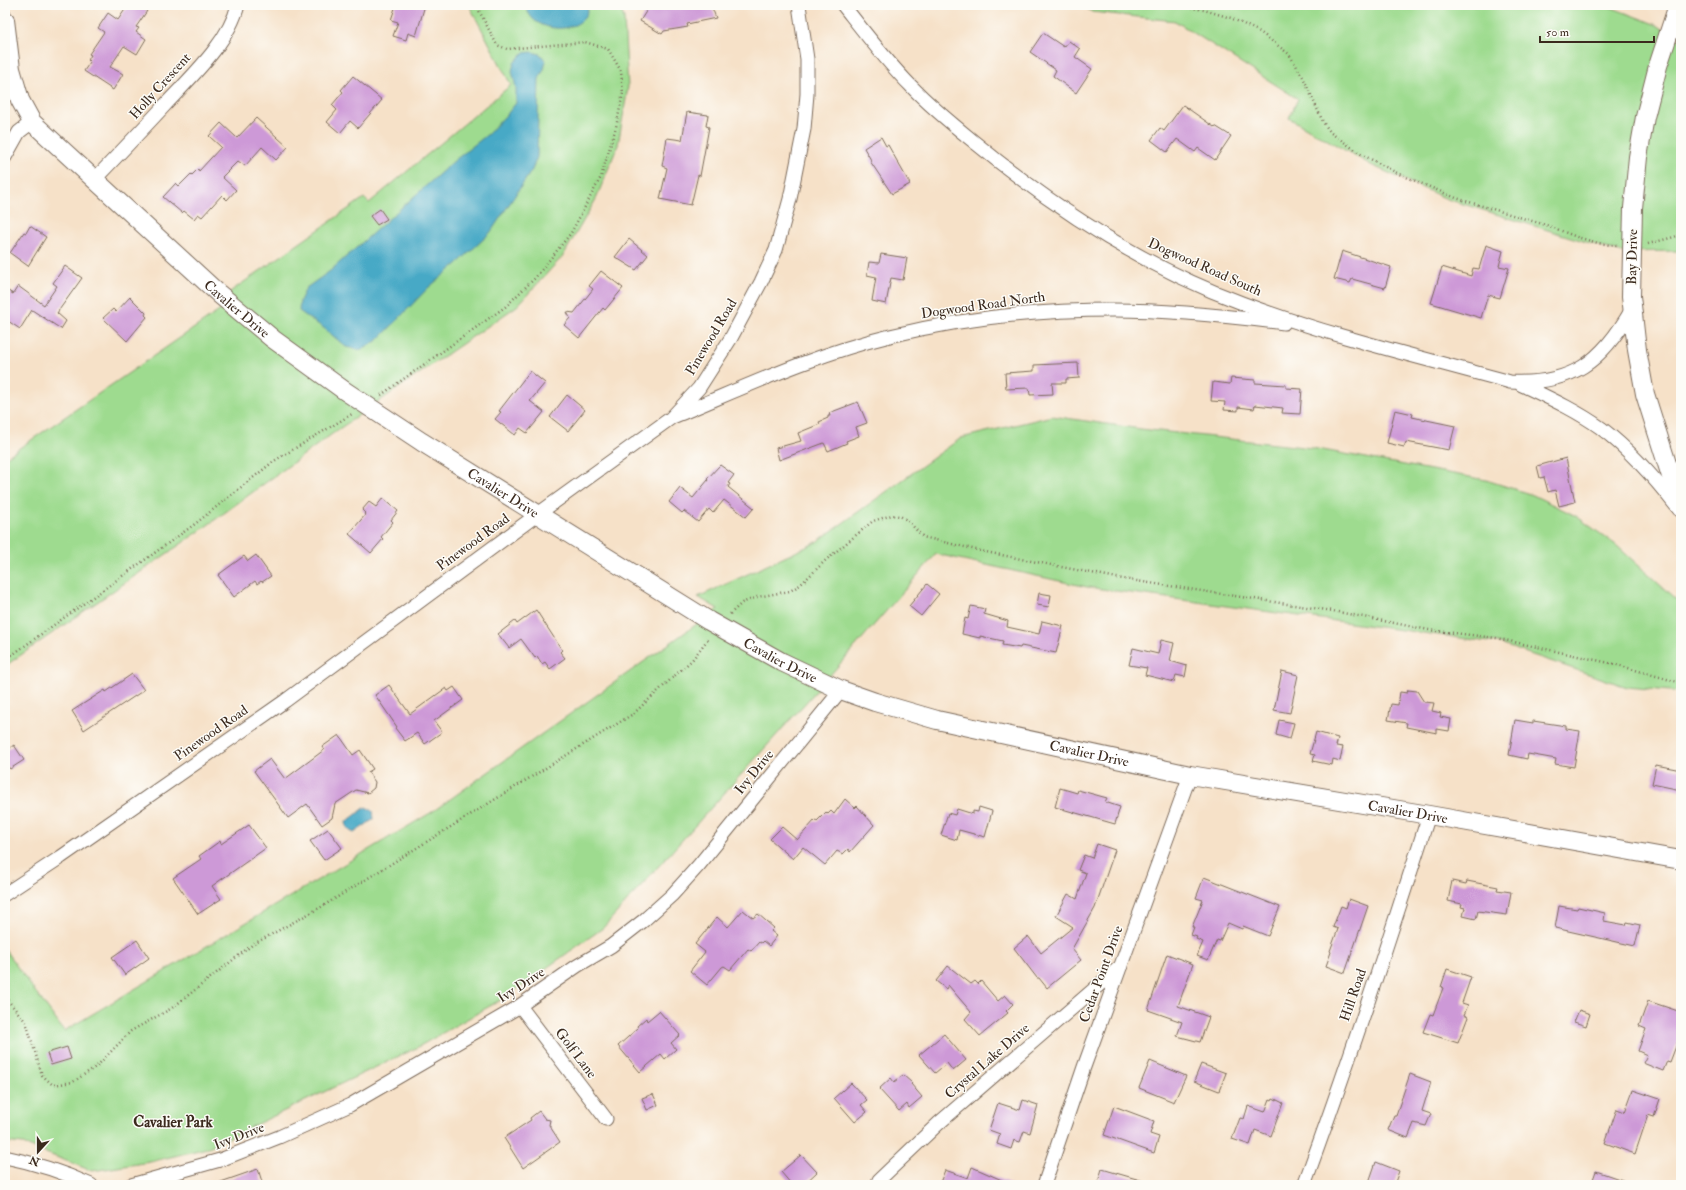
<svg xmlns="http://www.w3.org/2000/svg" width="1686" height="1190" viewBox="0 0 1686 1190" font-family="'IM FELL Double Pica',serif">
	<rect width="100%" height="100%" fill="#fdfcf7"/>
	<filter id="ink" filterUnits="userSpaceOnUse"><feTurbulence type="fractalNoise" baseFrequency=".025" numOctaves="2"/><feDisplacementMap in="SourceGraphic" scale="8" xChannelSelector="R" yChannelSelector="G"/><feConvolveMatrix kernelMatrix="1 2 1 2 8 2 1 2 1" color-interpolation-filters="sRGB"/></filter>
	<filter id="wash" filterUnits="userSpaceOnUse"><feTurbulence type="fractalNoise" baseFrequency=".012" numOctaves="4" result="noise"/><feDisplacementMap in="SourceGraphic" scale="16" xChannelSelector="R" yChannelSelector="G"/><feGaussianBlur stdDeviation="0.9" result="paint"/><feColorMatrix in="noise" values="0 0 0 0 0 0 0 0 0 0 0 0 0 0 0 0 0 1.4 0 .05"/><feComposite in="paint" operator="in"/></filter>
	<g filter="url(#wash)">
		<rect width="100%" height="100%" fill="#f6e1c8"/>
		<!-- green -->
		<path fill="#9edb8f" stroke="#6c8256" d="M469 5H620L624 19 628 87 618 145 596 199 563 256 517 306 339 429 201 530 5 666V458L222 309 215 303 234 289 364 198 369 203 511 85Z
			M1082 5H1605L1657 25 1681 41V251L1619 252 1447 199 1371 165 1289 118 1298 99 1175 21 1092 12Z
			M1052 416 1141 429 1312 448 1486 480 1533 495 1576 516 1616 545 1681 604V692L1627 687 1497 643 1087 587 936 554 818 689 603 928 504 998 418 1047 207 1148 150 1162 92 1171 23 1144 5 1142V950L64 1031 432 812 718 609 698 597 815 543 961 438Z"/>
		<!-- water -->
		<path fill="#46a9c6" stroke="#406a72" d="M524 5H589C588 9 587 13 585 17 574 31 551 31 537 22 531 19 527 10 524 5Z
			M532 52 540 54 546 61 544 69 539 79 537 157 532 170 490 233 458 263 428 288 378 340 360 350 346 347 325 329 299 311 300 301 306 288 330 271 364 241 455 160 488 134 508 113 516 103V88L512 71 514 63 523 53Z
			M366 807 373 811 374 819 354 833C348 830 347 829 346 822Z"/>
		<g id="blocks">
			<!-- building -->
			<path fill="#cd99d7" d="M128 5H138L147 11 136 27 139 28 136 32 146 39 137 54 124 46 110 67 123 74 113 90 84 71 90 62 88 60 91 55 89 54 104 32 98 28 108 13 118 20Z
				M396 5H425L416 36 408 33 406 40 393 36 398 22 391 20Z
				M650 5H711L716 18 687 24 688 27 664 31 662 34 640 21Z
				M1043 33 1064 47 1069 41 1080 49 1075 57 1092 69 1076 93 1053 76 1056 70 1030 52Z
				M353 76 382 100 358 128 350 121 340 133 327 122 337 110 332 105 343 92 341 90Z
				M1183 105 1214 127 1215 126 1231 136 1215 160 1198 148 1195 152 1177 139 1167 152 1151 140 1160 128 1164 131Z
				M687 112 708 115 706 126 709 127 700 176 698 175 691 205 660 199 667 168 662 166 667 138 682 140Z
				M256 118 288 147 276 160 262 147 245 166 238 161 222 177 236 190 227 200 222 195 202 217 198 214 194 219 184 211 182 213 163 197 176 183 179 186 191 174 192 175 198 169 199 171 221 147 209 136 221 123 237 138Z
				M881 137 886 146 888 145 910 184 892 194 870 161 871 160 864 148Z
				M380 209 387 219 377 225 370 216Z
				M30 226 46 237 28 266 10 253 24 232 26 233Z
				M629 239 648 255 636 270 615 257Z
				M1486 245 1503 251 1499 266 1509 268 1500 298 1488 295 1481 318 1431 303 1442 267 1471 276 1473 268 1479 269Z
				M1342 251 1391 267 1385 288 1352 279 1350 283 1334 279Z
				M881 254 907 258 903 280 891 278 886 304 872 301 876 277 867 275 869 262 879 263Z
				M65 266 82 278 57 313 66 321 61 329 32 310 20 329 5 319V289L13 294 18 286 44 305 57 286 53 283Z
				M601 271 623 288 605 310 603 308 579 338 564 325 570 318 567 312 574 313 593 289 589 286Z
				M130 297 146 313 145 315 147 317 127 341 103 318 113 309 116 312Z
				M1078 363 1079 378 1066 379V383H1052L1053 394 1030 395 1029 388 1006 389 1005 373 1034 371V365Z
				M530 371 545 383 530 401 544 412 527 433 520 428 515 435 495 419 501 412 499 411Z
				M1231 378 1255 380V383L1286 385V388L1302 389 1300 414 1282 413 1283 408 1255 405 1254 409 1238 407V411L1224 410 1225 402 1211 401 1213 382 1230 384Z
				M567 395 585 410 568 431 550 417Z
				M858 402 867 423 856 427 859 436 846 441 847 443 828 451 824 443 779 460 776 448 801 441 798 433 820 424 819 422 828 418V416H830L829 413Z
				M1395 410 1413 414 1412 417 1455 426 1449 450 1406 442 1404 447 1387 443Z
				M1566 458 1575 502 1559 506 1555 490 1548 492 1544 477 1540 478 1537 466Z
				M720 465 734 475 728 483 730 484 728 487 754 508 746 517 724 500 713 513 709 509 698 522 684 511 682 513 669 502 680 488 693 498 708 480 707 479Z
				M383 498 398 511 391 520 393 522 381 537 383 539 371 553 349 534 366 514 362 510 369 502 376 507Z
				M256 555 271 576 262 582 261 581 257 584 255 581 234 597 218 575 244 556 248 561Z
				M927 584 939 594 921 616 909 606Z
				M1039 593 1051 595 1049 607 1037 605Z
				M971 606 985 609 984 614 1008 621 1007 627 1039 634 1042 621 1063 626 1056 653 1021 646 1020 648 1002 645 1003 641 980 636V638L962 634 965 618 968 619Z
				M536 610 562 650 560 652 565 658 550 669 545 662 542 664 537 656 535 658 521 639 509 648 498 634 515 621 517 624Z
				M1161 640 1174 643 1170 661 1187 666 1185 677 1176 675 1174 682 1145 675 1147 668 1129 665 1133 648 1158 654Z
				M1282 671 1298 675 1290 713 1274 710Z
				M132 674 144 690 84 730 72 711 105 690 106 692Z
				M389 685 410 714 446 688 448 691 454 687 463 700 434 721 442 732 425 744 417 733 405 741 395 728 397 727 375 695Z
				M1408 690 1417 691 1424 702 1434 703 1432 711 1441 713 1440 717 1451 719 1449 731 1437 729V733L1406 727 1407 723 1388 720 1391 704 1398 705 1400 692 1407 693Z
				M1279 720 1294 723 1290 739 1276 735Z
				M1515 720 1533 723V721L1566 726V729L1580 731 1574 767 1555 764 1556 759 1528 754 1527 759 1509 755Z
				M1316 732 1338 738 1336 746 1343 747 1340 761 1333 759 1332 765 1313 761 1315 755 1310 754Z
				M339 735 353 755 360 750 373 769 368 772 375 782 374 788 368 793 356 790 335 804 332 818 322 825 307 804 288 818 254 771 270 759 285 779 324 750 322 747Z
				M14 745 24 760 10 769 5 763V751Z
				M1656 765 1681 770V790L1652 784Z
				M1060 788 1077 793 1078 790 1107 798 1105 802 1120 807 1115 824 1055 807Z
				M845 799 855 808 857 806 874 825 850 852 848 849 843 854 837 851 825 865 803 847 793 859 770 839 782 827 797 840 815 820 817 821 826 812 828 814 831 811 834 814Z
				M979 807 992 811 985 837 959 830 957 840 941 835 948 813 955 815 957 809 973 814V811L978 812Z
				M249 825 266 848 212 886 221 899 198 914 173 878 201 859 199 856 220 841 221 844Z
				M328 829 342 848 324 860 310 841Z
				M1097 844 1115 850 1095 908 1072 949 1081 960 1047 988 1039 978H1037L1014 948 1028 936 1041 953 1073 927 1056 916 1068 894 1077 899 1086 873 1078 870 1084 855 1092 858Z
				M1204 877 1280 907 1268 936 1243 926 1242 929 1228 923 1220 941 1217 940 1208 960 1197 956 1203 942 1196 939 1197 937 1191 935 1194 927H1192L1203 900 1196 898Z
				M1452 881 1466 884 1467 881 1498 887 1497 890 1511 892 1507 915 1478 911 1476 919 1463 916 1465 908 1461 907 1462 904 1448 901Z
				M1349 899 1368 906 1345 973 1326 966 1331 952 1330 951 1338 929 1333 927 1341 906 1346 908Z
				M1559 906 1577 909 1578 907 1605 913 1604 921 1626 925 1627 922 1640 925 1635 946 1555 928Z
				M743 910 753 918 758 914 774 928 771 931 777 936 769 946 763 941 761 943 759 942 751 951 748 949 730 970 724 966 722 967 707 985 690 971 705 952 695 944 717 917 728 927Z
				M137 940 149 958 125 975 112 957Z
				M1167 954 1193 964 1178 1006 1209 1017 1200 1042 1177 1036 1182 1022 1148 1010Z
				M948 966 971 984 975 981 978 984 981 981 998 1001 1005 995 1013 1004 1006 1011 1008 1013 980 1036 965 1019 971 1012 948 985 946 989 936 981Z
				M1447 969 1471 977 1462 1003 1468 1005 1464 1015 1468 1017 1458 1043 1423 1032 1430 1014 1433 1015 1443 988 1441 987Z
				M1648 1001 1681 1012V1033L1670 1062 1667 1061 1663 1071 1643 1063 1647 1055 1638 1051 1646 1029 1639 1026Z
				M1579 1010 1590 1014 1586 1026 1574 1022Z
				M659 1011 680 1035 671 1043 676 1049 665 1059 661 1054 640 1072 618 1046 638 1028 637 1026 646 1018 647 1021Z
				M944 1034 966 1060 953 1071 947 1063 935 1073 919 1055Z
				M67 1047 71 1059 51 1065 47 1053Z
				M1150 1061 1186 1076 1174 1102 1139 1088Z
				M1201 1064 1226 1073 1219 1091 1194 1081Z
				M1410 1074 1431 1082 1422 1111 1431 1114 1426 1126 1414 1123 1408 1138 1388 1130 1394 1115H1396Z
				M903 1075 912 1083 911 1084 922 1097 909 1108 907 1104 899 1111 879 1089 891 1078 894 1082Z
				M851 1083 867 1100 861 1105 867 1112 855 1122 834 1098Z
				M1633 1090 1660 1099 1654 1117 1648 1115 1635 1154 1605 1143 1617 1109 1625 1112Z
				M653 1094 658 1105 647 1110 642 1098Z
				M1273 1098 1283 1103 1271 1136 1255 1130 1250 1145 1232 1139 1240 1118 1244 1119 1248 1106 1265 1112 1270 1099 1272 1100Z
				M1023 1100 1038 1105 1030 1133 1024 1131 1020 1142 1014 1140 1011 1149 997 1144 1000 1134 989 1130 998 1103 1020 1110Z
				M1114 1106 1154 1121 1150 1134 1159 1137 1154 1153 1104 1135Z
				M539 1111 545 1119 550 1120 549 1125 560 1142 523 1168 504 1138 531 1120 530 1118Z
				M801 1155 817 1172 803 1185H792L781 1172Z
				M1376 1162 1399 1171 1394 1185H1368Z
				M972 1167 1011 1184V1185H939L945 1170 968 1178Z
				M258 1169 263 1185H218V1183Z
				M1102 1169 1147 1182 1146 1185H1097Z
				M1596 1171 1631 1183V1185H1591Z"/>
		</g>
	</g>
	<g filter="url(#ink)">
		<use href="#blocks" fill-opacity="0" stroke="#7c6a5a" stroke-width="1"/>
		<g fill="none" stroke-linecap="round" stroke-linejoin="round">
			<defs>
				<path id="street" d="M843 5C865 33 886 61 911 86 930 106 952 124 973 141 1053 207 1144 267 1242 303 1329 336 1420 357 1510 382 1572 385 1602 362 1632 309
					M5 157 19 132 32 122
					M94 180C118 155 142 130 165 105 191 77 229 42 238 5
					M1520 384C1547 397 1576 410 1601 428 1631 451 1654 477 1677 507
					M675 416C745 387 815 354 890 336 963 318 1039 310 1114 310 1171 310 1228 316 1284 323
					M5 894 61 857 285 701 538 514 671 418 699 388 731 338 761 282 776 250 790 199 804 129 807 94V59L799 5
					M520 1006 606 1119
					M5 1157C35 1163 63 1172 91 1185
					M131 1185 220 1160 279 1137 350 1105 515 1009 577 966 611 946 643 921 672 895 699 865 841 690
					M877 1185 879 1180 939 1123 1121 966
					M1044 1185 1084 1067 1190 775
					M1304 1185C1349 1063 1389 939 1429 815"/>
				<g id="secondary">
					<path d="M1678 5 1658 66 1645 117 1638 157 1633 208 1631 296 1637 350 1645 394 1681 508"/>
					<path id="s1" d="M5 20 11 69 20 100 32 122 219 294 273 339 345 391 422 442 709 621 782 662 841 690 875 702 937 720 1190 775 1429 815 1681 860"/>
				</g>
			</defs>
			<!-- street casing -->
			<use href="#street" stroke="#7c6a5a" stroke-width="15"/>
			<!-- secondary casing -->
			<use href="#secondary" stroke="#7c6a5a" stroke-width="20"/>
			<!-- path -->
			<path stroke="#7c6a5a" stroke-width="2.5" stroke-dasharray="1 3" stroke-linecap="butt" d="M1135 5 1141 6 1186 7 1204 10 1231 18 1260 32 1289 54 1303 77 1323 122 1331 133 1361 154 1399 174 1456 198 1549 226 1577 237 1598 243 1617 246
				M1648 244 1681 235
				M381 395 505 307 535 278 571 233 601 177 616 127 623 93 621 71 608 49 585 42 507 49 497 45 476 5
				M730 614 742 603 757 597 790 591 800 585 826 560 873 521 892 515 900 516 907 520 923 537 981 551 1117 578 1333 611 1429 630 1496 638 1614 664 1681 683
				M5 660 195 524 274 461 352 414
				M5 997 26 1022 42 1075 53 1085 73 1082 97 1066 131 1031 172 1008 252 945 323 906 633 714 692 660 708 639"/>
			<!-- street -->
			<use href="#street" stroke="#fff" stroke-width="13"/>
			<!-- secondary -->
			<use href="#secondary" stroke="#fff" stroke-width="18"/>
		</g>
	</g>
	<g text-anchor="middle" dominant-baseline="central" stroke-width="3" stroke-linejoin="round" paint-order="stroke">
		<!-- street labels -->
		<g font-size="14" fill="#3b2a1e" stroke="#fdfcf7">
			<text transform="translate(160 86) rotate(-48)">Holly Crescent</text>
			<text transform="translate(1632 257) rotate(-89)">Bay Drive</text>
			<text transform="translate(1205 267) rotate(24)">Dogwood Road South</text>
			<text transform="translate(983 305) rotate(-8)">Dogwood Road North</text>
			<text stroke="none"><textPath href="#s1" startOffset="384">Cavalier Drive</textPath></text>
			<text transform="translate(711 337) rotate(-59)">Pinewood Road</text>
			<text stroke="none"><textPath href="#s1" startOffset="708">Cavalier Drive</textPath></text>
			<text transform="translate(473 542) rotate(-36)">Pinewood Road</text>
			<text stroke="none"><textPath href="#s1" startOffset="1032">Cavalier Drive</textPath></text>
			<text transform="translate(211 733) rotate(-35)">Pinewood Road</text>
			<text stroke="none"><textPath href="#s1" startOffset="1356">Cavalier Drive</textPath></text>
			<text transform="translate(754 772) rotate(-51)">Ivy Drive</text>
			<text stroke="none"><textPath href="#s1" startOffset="1680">Cavalier Drive</textPath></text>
			<text transform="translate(1101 974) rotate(-70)">Cedar Point Drive</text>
			<text transform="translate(521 985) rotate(-33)">Ivy Drive</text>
			<text transform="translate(1353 995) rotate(-71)">Hill Road</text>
			<text transform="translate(576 1053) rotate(53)">Golf Lane</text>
			<text transform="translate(987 1061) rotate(-41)">Crystal Lake Drive</text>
			<text transform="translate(239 1136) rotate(-21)">Ivy Drive</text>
		</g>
		<!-- neighbourhood labels -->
		<g font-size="15" font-weight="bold" fill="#3b2a1e" stroke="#fdfcf7">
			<text x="173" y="1122">Cavalier Park</text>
		</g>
	</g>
	<!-- margin -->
	<rect width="1686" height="1190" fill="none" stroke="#fdfcf7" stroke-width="20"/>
	<!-- north arrow -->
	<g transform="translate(38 1152) rotate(201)" stroke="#fdfcf7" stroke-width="3" paint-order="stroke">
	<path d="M0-3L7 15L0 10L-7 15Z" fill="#3b2a1e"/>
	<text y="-6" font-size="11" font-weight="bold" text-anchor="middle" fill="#3b2a1e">N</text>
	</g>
	<!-- scale -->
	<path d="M1540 36v6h114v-6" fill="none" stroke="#3b2a1e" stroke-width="2"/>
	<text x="1546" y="36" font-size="12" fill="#3b2a1e" stroke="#fdfcf7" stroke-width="3" paint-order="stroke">50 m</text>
</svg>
